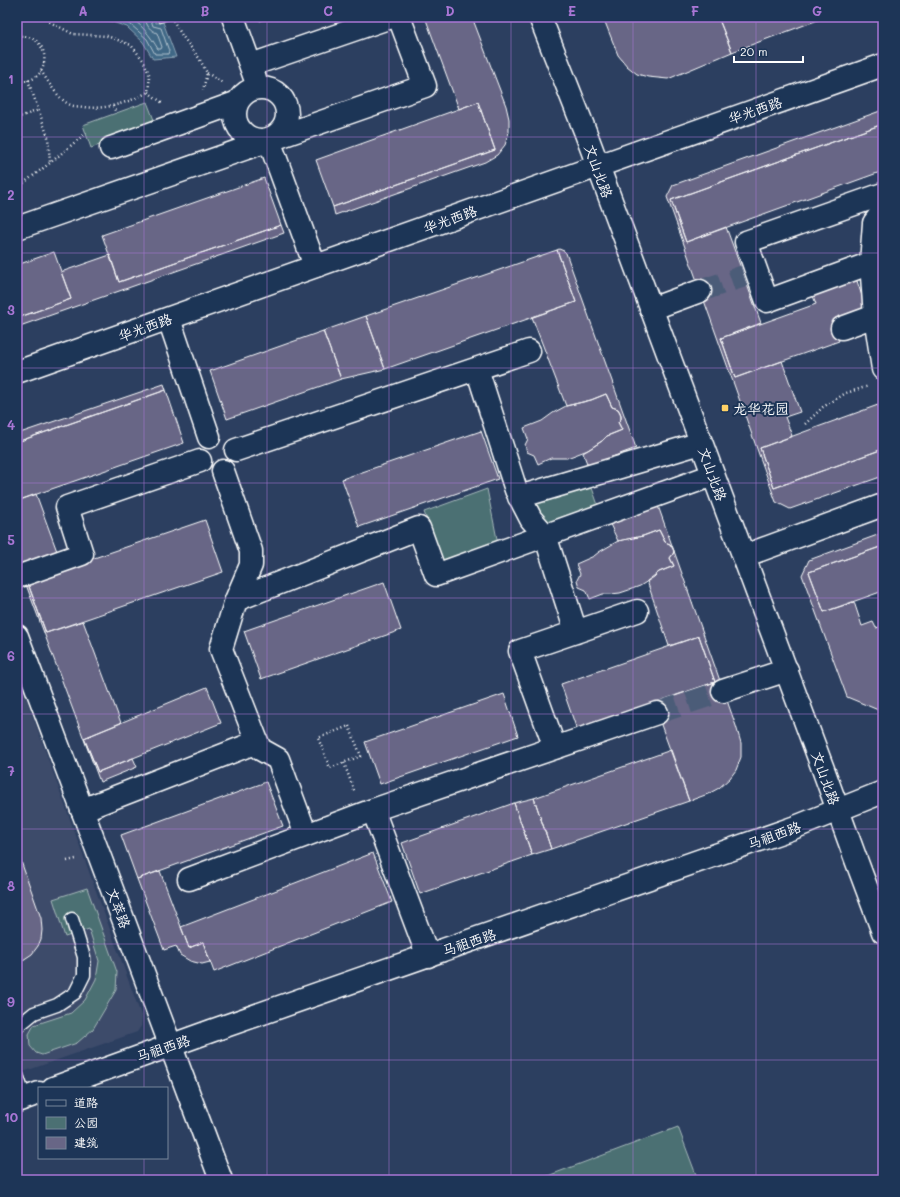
<svg xmlns="http://www.w3.org/2000/svg" width="900" height="1197" viewBox="0 0 900 1197" font-family="Mali,'LXGW WenKai TC',sans-serif">
	<rect width="100%" height="100%" fill="#2c3f60"/>
	<filter id="ink" filterUnits="userSpaceOnUse"><feTurbulence type="fractalNoise" baseFrequency=".025" numOctaves="2"/><feDisplacementMap in="SourceGraphic" scale="8" xChannelSelector="R" yChannelSelector="G"/><feConvolveMatrix kernelMatrix="1 2 1 2 8 2 1 2 1" color-interpolation-filters="sRGB"/></filter>
	<g filter="url(#ink)">
		<!-- built -->
		<path fill="#3e4b6b" d="M17 673 142 1018 141 1026 137 1032 17 1074Z"/>
		<!-- green -->
		<path fill="#4b7073" stroke="#a5b8b9" d="M147 102 156 125 91 148 83 125Z
			M591 485 599 508 548 523 534 503Z
			M487 489 498 544 443 563 424 512Z
			M87 888 117 972 116 990 93 1029 77 1043 42 1055 36 1053 30 1046 29 1034 34 1025 71 1013 85 1000 96 979 99 961 89 929 65 937 53 899Z
			M678 1127 698 1180H537Z"/>
		<!-- water -->
		<path fill="#3f6886" stroke="#8ca4b6" d="M75 17H154L156 23 163 22 176 57 153 59 143 42 127 27 104 19H79Z"/>
		<g fill="none" stroke-linecap="round" stroke-linejoin="round">
			<!-- shore -->
			<path stroke="#b2c3cf" stroke-width="1" d="M111 17 130 24 147 39 155 54H168L169 51 161 28 153 26 150 17
				M127 17C140 21 151 37 158 49H161L162 47 157 33C150 30 146 26 145 17"/>
		</g>
		<!-- building -->
		<path fill="#686686" stroke="#fff" d="M156 17H176L159 23Z
			M258 17H271L260 21Z
			M425 17H472L506 106 509 119V132L505 145 497 155 485 162 335 215 333 207 495 150 478 102 459 109Z
			M603 17H718L732 52 668 79 648 77 637 74 627 66 618 55Z
			M718 17H826L732 52Z
			M478 102 495 150 333 207 316 160Z
			M883 110V124L671 200 686 242 726 227 761 323 721 338 735 378 782 361 800 412 785 417 792 436 760 448 774 488 883 449V476L790 509 776 502 667 197 673 185Z
			M883 124V171L686 242 671 200Z
			M264 178 281 225 119 282 102 235Z
			M281 225 284 233 17 327V318L71 299 61 272 110 255 119 282Z
			M559 249 564 251 566 253 636 448 588 466 583 453 602 441 607 436 622 430 618 422 621 419V415L618 409 612 407 606 394 591 400 566 406 532 317 576 302 557 250Z
			M557 250 576 302 385 369 366 316Z
			M54 252 71 299 17 318V265Z
			M856 278 866 308 831 321 839 341 735 378 721 338 816 304 812 293Z
			M366 316 385 369 341 379 323 331Z
			M323 331 341 379 227 419 210 371Z
			M164 384 166 390 17 442V434Z
			M166 390 184 443 17 501V442Z
			M606 394 612 407 618 409 620 412 621 415V419L618 422 622 430 607 436 602 441 588 450 567 458H551L538 464 534 455 527 452 525 445 528 439 524 428 542 421 553 413 566 406 591 400Z
			M878 405 883 418V449L774 488 760 448Z
			M481 431 498 479 359 527 342 479Z
			M36 494 58 554 18 567 17 563V501Z
			M657 503 736 726 741 743V757L736 770 730 778 719 788 708 794 689 801 653 703 715 682 699 636 669 646 647 581 659 572 674 566 670 558 673 554 674 551 672 547 670 544 665 542 659 530 643 536 618 541 608 520Z
			M205 520 223 572 46 633 27 581Z
			M659 530 665 542 670 544 672 547 674 551 673 554 670 558 674 566 659 572 654 577 640 586 629 590 620 593 611 594H603L590 599 586 590 579 587 577 580 580 574 576 564 594 556 599 552 618 541 643 536Z
			M883 533V546L809 572 824 612 854 602 862 626 873 622 876 628 883 626V712L847 697 802 575 809 560Z
			M883 546V591L824 612 809 572Z
			M27 581 46 633 83 621 121 723 84 738 98 772 133 758 137 767 100 782 25 582Z
			M384 582 401 630 261 679 244 631Z
			M699 636 715 682 577 730 561 684Z
			M207 687 221 723 98 772 84 738Z
			M504 694 518 736 380 784 365 742Z
			M671 750 689 801 551 849 534 798Z
			M266 782 283 826 137 879 121 835Z
			M534 798 551 849 532 855 514 803Z
			M514 803 532 855 420 894 402 843Z
			M17 850 41 918 42 930 41 939 38 946 32 954 23 960 17 962Z
			M373 853 392 902 214 972 203 942 189 948 181 927Z
			M160 871 189 948 203 942 210 962 202 964 190 961 180 955 176 946 164 950 137 879Z"/>
		<g fill="none" stroke-linecap="round" stroke-linejoin="round">
			<!-- minor-tunnel -->
			<path stroke="#4c5c78" stroke-width="22" stroke-dasharray="22 11" stroke-linecap="butt" d="M700 291 744 276
				M657 713 723 691"/>
			<defs>
				<path id="service" d="M17 1027 34 1013 57 1005 75 993 84 975V957L72 919
					M17 1075 25 1098"/>
				<path id="minor" d="M233 17 255 78
					M251 65 391 17
					M235 114a26 26 0 1 1 52 0a26 26 0 1 1-52 0Z
					M269 140 315 266
					M111 148 238 102
					M883 211 874 223 871 263 875 316 883 369
					M17 228 425 86 399 17
					M871 263 767 301 746 242 883 194
					M651 309 700 291
					M169 319 209 437
					M842 328 883 313
					M477 369 516 490 531 519 545 535 576 632
					M236 450 529 351
					M223 471 251 551V565L236 600 221 649 260 749 278 759 306 835
					M519 497 701 443
					M744 556 883 505
					M17 577 82 554 67 507 200 461
					M236 600 419 528 436 575 713 475
					M723 691 787 670
					M555 748 520 651 637 611
					M82 810 257 742
					M373 810 428 956
					M189 879 373 810 657 713"/>
				<path id="tertiary" d="M17 372 883 65
					M17 636 221 1180"/>
				<path id="secondary" d="M540 17 585 131 823 769 855 857 883 932
					M53 1088 211 1031 793 828 883 792
					M17 1101 39 1093"/>
			</defs>
			<!-- service casing -->
			<use href="#service" stroke="#fff" stroke-width="15"/>
			<!-- minor casing -->
			<use href="#minor" stroke="#fff" stroke-width="25"/>
			<!-- tertiary casing -->
			<use href="#tertiary" stroke="#fff" stroke-width="25"/>
			<!-- secondary casing -->
			<use href="#secondary" stroke="#fff" stroke-width="25"/>
			<!-- path -->
			<path stroke="#fff" stroke-width="2.5" stroke-dasharray="1 3" stroke-linecap="butt" d="M171 17 183 37 199 58 207 73 203 90
				M17 36C56 33 51 88 17 80
				M41 71C48 81 59 101 71 105 75 107 79 106 83 107 106 110 128 103 148 92L150 76 143 60 131 45 107 36 73 34 50 22 47 17
				M207 73 223 83
				M28 80 48 137 50 162
				M148 92 164 104
				M113 106 116 113
				M17 118 39 110
				M17 188 50 163 86 133
				M805 424 823 407 846 393 869 386
				M349 726 361 756 330 768 318 738Z
				M344 763 355 793
				M67 861 76 859"/>
			<!-- service -->
			<use href="#service" stroke="#1d3557" stroke-width="12"/>
			<!-- minor -->
			<use href="#minor" stroke="#1d3557" stroke-width="22"/>
			<!-- tertiary -->
			<use href="#tertiary" stroke="#1d3557" stroke-width="22"/>
			<!-- secondary -->
			<use href="#secondary" stroke="#1d3557" stroke-width="22"/>
		</g>
	</g>
	<!-- grid -->
	<path fill="none" stroke="#a976d5" stroke-width="1" stroke-opacity="0.55" d="M144 17V1088M267 17V1180M389 17V1180M511 17V1180M633 17V1180M756 17V1180M17 137H883M17 253H883M17 368H883M17 483H883M17 598H883M17 714H883M17 829H883M17 944H883M17 1060H883M144 1158V1180"/>
	<!-- markers -->
	<rect fill="#ffd166" stroke="#1d3557" stroke-width="1.5" x="721" y="404" width="8" height="8" rx="2"/>
	<g text-anchor="middle" dominant-baseline="central" stroke-width="4" stroke-linejoin="round" paint-order="stroke">
		<!-- street labels -->
		<g font-size="14" fill="#fff" stroke="#1d3557">
			<text transform="translate(755 110) rotate(-19)">华光西路</text>
			<text transform="translate(599 171) rotate(70)">文山北路</text>
			<text transform="translate(450 219) rotate(-20)">华光西路</text>
			<text transform="translate(145 327) rotate(-20)">华光西路</text>
			<text transform="translate(713 474) rotate(70)">文山北路</text>
			<text transform="translate(826 778) rotate(70)">文山北路</text>
			<text transform="translate(774 835) rotate(-20)">马祖西路</text>
			<text transform="translate(119 908) rotate(69)">文萃路</text>
			<text transform="translate(469 942) rotate(-19)">马祖西路</text>
			<text transform="translate(163 1048) rotate(-19)">马祖西路</text>
		</g>
		<!-- poi labels -->
		<g font-size="14" fill="#fff" stroke="#1d3557" text-anchor="start">
			<text x="733" y="408">龙华花园</text>
		</g>
	</g>
	<!-- margin -->
	<rect width="900" height="1197" fill="none" stroke="#1d3557" stroke-width="44"/>
	<!-- legend -->
	<rect x="38" y="1087" width="130" height="72" fill="#1d3557" stroke="#77869a"/>
	<rect x="46" y="1100" width="20" height="6" fill="#1d3557" stroke="#77869a"/>
	<text x="74" y="1107" font-size="12" fill="#ffffff">道路</text>
	<rect x="46" y="1117" width="20" height="12" fill="#4b7073" stroke="#77869a"/>
	<text x="74" y="1127" font-size="12" fill="#ffffff">公园</text>
	<rect x="46" y="1137" width="20" height="12" fill="#686686" stroke="#77869a"/>
	<text x="74" y="1147" font-size="12" fill="#ffffff">建筑</text>
	<!-- scale -->
	<path d="M734 56v6h69v-6" fill="none" stroke="#ffffff" stroke-width="2"/>
	<text x="740" y="56" font-size="12" fill="#ffffff" stroke="#1d3557" stroke-width="3" paint-order="stroke">20 m</text>
	<rect x="22" y="22" width="856" height="1153" fill="none" stroke="#a976d5" stroke-width="1.5"/>
	<g font-size="13" text-anchor="middle" font-weight="bold" fill="#a976d5">
		<text x="83" y="16">A</text>
		<text x="205" y="16">B</text>
		<text x="328" y="16">C</text>
		<text x="450" y="16">D</text>
		<text x="572" y="16">E</text>
		<text x="695" y="16">F</text>
		<text x="817" y="16">G</text>
		<text x="11" y="84">1</text>
		<text x="11" y="200">2</text>
		<text x="11" y="315">3</text>
		<text x="11" y="430">4</text>
		<text x="11" y="545">5</text>
		<text x="11" y="661">6</text>
		<text x="11" y="776">7</text>
		<text x="11" y="891">8</text>
		<text x="11" y="1007">9</text>
		<text x="11" y="1122">10</text>
	</g>
</svg>
